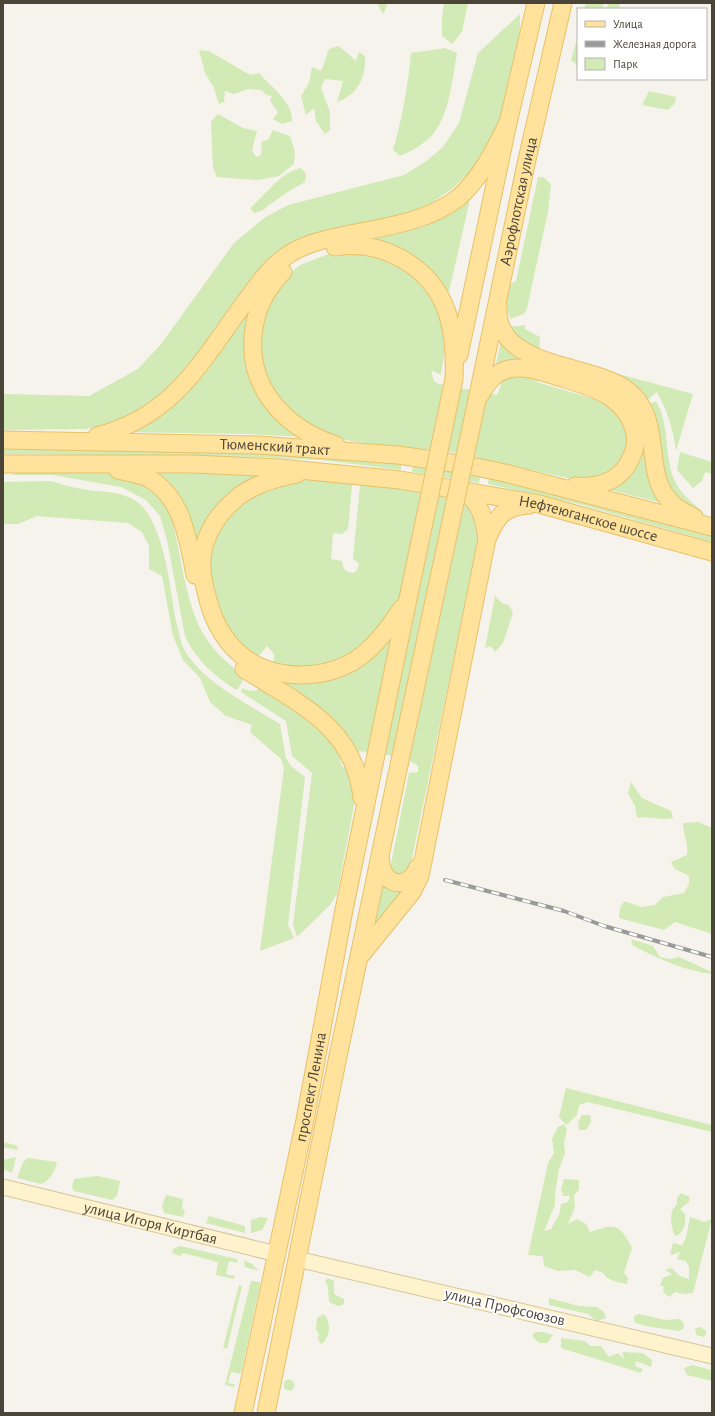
<svg xmlns="http://www.w3.org/2000/svg" width="715" height="1416" viewBox="0 0 715 1416" font-family="'Alegreya Sans',sans-serif">
	<rect width="100%" height="100%" fill="#f6f3ec"/>
	<!-- green -->
	<path fill="#d2eab5" d="M377 3H388L383 14Z
		M444 3H468L462 32 452 44 442 36V18Z
		M586 3H604L602 9H584Z
		M608 3H620L619 9H607Z
		M520 14V39L501 115 490 143 476 166 452 189 431 203 405 214 372 222 329 230 302 238 261 270 179 379 162 397 113 424 85 429 3 430V394L89 396 138 369 161 344 234 243 264 218 288 205 404 175 425 162 443 147 459 123 478 53Z
		M578 41V69L575 63 571 60 575 45Z
		M339 46 356 61 359 52 365 56C366 77 358 95 337 102L343 81 325 79 321 88 330 112V130L325 134 316 121 314 108 306 115 301 96 309 83 312 67 321 71 329 49Z
		M445 48 457 53C451 84 450 125 422 144 416 149 408 152 400 156L393 150C402 119 408 86 411 53Z
		M199 50 209 51 250 75 259 73C270 86 293 102 292 121L282 124 273 119 278 112 270 101 272 96 266 95 262 90 248 89 234 94 225 91 224 102 219 104 214 88 205 73Z
		M649 91 676 97 675 103 668 110 642 105Z
		M218 114 243 128 257 131 252 150 256 157 261 155 262 141 268 140 273 130 290 136 295 152 294 164 279 176 257 180 217 177 213 168 211 122Z
		M301 168 306 174 305 182 286 193 261 211 254 213 250 208C266 195 279 173 301 168Z
		M538 177H543L551 184 548 212 527 308 524 314 510 319C506 306 506 297 510 284L516 281Z
		M472 191 447 300 440 286 345 240Z
		M371 252 407 268 431 294 444 327 445 348 441 375 431 370 434 381 439 384 497 395 504 376 503 367 496 364 501 340 509 327 525 325V329L540 337 537 382 608 403 627 426 628 449 617 468 597 479H572L451 452 356 442 336 438 320 432 283 406 264 376 257 340 266 304 287 275 300 265 331 253Z
		M270 277 250 361 305 437 246 434 125 432 150 419Z
		M615 373 693 394 676 451C673 429 668 412 657 392L646 401 618 379Z
		M630 399 666 504 607 489 639 451Z
		M656 401C670 424 664 455 674 479 680 494 694 504 705 514L680 503 664 477 648 405Z
		M3 449 257 452 401 463V470L321 460 259 457 3 454Z
		M680 452 712 462V474L705 472 702 481 693 488 677 470Z
		M413 464 480 476 479 483 412 472Z
		M110 471C139 480 155 487 171 515 181 551 185 607 206 638 216 654 230 665 245 677L237 690C216 678 195 659 185 636L167 540 160 516 146 500 121 487 52 475H11L20 472Z
		M143 472 269 476 246 486 201 547Z
		M297 478 351 481 352 486 348 529 342 534 333 533 331 559 342 561C343 569 345 572 353 573L357 570 359 564 353 559 360 485 365 483 453 495 472 507 479 536 409 873 398 877 390 869 409 773 418 772V766C412 758 364 749 353 752 348 753 344 755 340 759L342 767 351 768 354 806 337 894 330 905 297 937 293 925 312 773 292 756 286 721 241 692 242 688C247 690 252 692 257 690 266 686 275 662 274 654L267 646 259 656C210 632 192 555 231 513 251 492 271 487 297 478Z
		M489 478C564 495 638 515 712 536V542L579 504 488 484Z
		M51 481C62 484 72 488 83 489 101 493 117 490 133 499 164 516 170 589 176 621 179 633 181 646 188 656 211 687 248 704 280 724L286 758 291 766 305 777 288 925 294 938 260 951 284 768 281 759 250 732 252 725 226 716 210 702 200 678 183 660 173 636 162 576 149 569V546L142 532 128 523 37 516 18 524H3V482Z
		M495 596 503 604 509 605 513 613 503 643 495 652 491 646 485 648Z
		M631 782 642 798 671 811 673 818C660 821 648 815 637 818L635 806 628 793Z
		M698 822 712 828V934L675 922 664 930 619 918 620 908 624 901 641 907 655 905 663 897 684 893 689 884V876L675 869 671 862 687 855C689 844 683 834 683 823Z
		M383 880 406 886 373 933Z
		M631 939 653 946 660 957 670 959 679 957 712 972V974C685 971 656 958 632 945Z
		M566 1088 712 1125V1132L588 1102 579 1105 577 1115 566 1125 559 1117Z
		M582 1115H590L591 1122 586 1130H579L578 1122Z
		M564 1124 567 1130 564 1143 565 1153 559 1169 555 1194V1205L544 1231 551 1229 559 1215 561 1204 568 1202 570 1196H563L561 1189 564 1179 579 1180V1190L574 1195 575 1207 568 1224 577 1219 586 1224 590 1232C615 1223 620 1224 632 1248L624 1273 628 1278 627 1284C618 1282 608 1281 603 1273L595 1270 590 1277 575 1270 558 1271 544 1266 543 1256 528 1255 548 1163 554 1153 552 1139 558 1127Z
		M3 1142 18 1146 17 1150 3 1147Z
		M16 1157 12 1173 3 1169V1160Z
		M28 1158 57 1162C56 1169 49 1182 41 1184L17 1178 23 1162Z
		M97 1176 120 1181 117 1196 112 1200 74 1191 72 1187 74 1179Z
		M681 1193 690 1197 689 1202 680 1209 685 1214V1225L680 1234 675 1236C671 1227 668 1212 677 1204V1198Z
		M166 1195 183 1199 182 1209 185 1210 183 1217 164 1213 162 1206Z
		M209 1216 245 1226V1233L206 1223Z
		M260 1217 268 1218 262 1230 251 1233V1220Z
		M690 1217 704 1222 712 1219 693 1293 685 1294 675 1292 669 1297 663 1292 664 1287 660 1285 663 1278 672 1274 665 1270 671 1268 680 1276 689 1279V1267L686 1261 677 1259 680 1252 670 1255 673 1243 682 1245 686 1238Z
		M180 1246 237 1259 238 1263 229 1261 226 1274 235 1276 234 1279 216 1275 218 1262 183 1253 180 1256 172 1253 173 1249Z
		M244 1260 252 1264 259 1271 245 1267Z
		M328 1278 334 1281V1294L344 1299V1304L338 1306 329 1302 328 1287 325 1281Z
		M251 1281 260 1282V1285L241 1374 231 1372 228 1383 236 1385 233 1387 225 1385Z
		M239 1285 242 1286 227 1349 223 1348Z
		M549 1298 579 1306 597 1307 604 1312 606 1318 597 1321 588 1314 549 1305Z
		M324 1314C332 1323 330 1338 321 1344L318 1339 319 1334 316 1329 317 1318Z
		M639 1314 665 1320 680 1319 684 1324V1328L679 1331 645 1326 634 1322V1316Z
		M701 1327 707 1332 704 1337 696 1335 695 1328Z
		M535 1332H543L553 1335 547 1343H539L532 1336Z
		M561 1338 585 1341 590 1346H601L609 1357 618 1353 624 1359 622 1352 643 1353 652 1360 651 1367 636 1361 635 1366 643 1369 641 1373 561 1348Z
		M692 1365 712 1370V1381L687 1375 684 1368Z
		M283.5 1385a5.5 5.5 0 1 1 11 0a5.5 5.5 0 1 1-11 0Z"/>
	<g fill="none" stroke-linecap="round" stroke-linejoin="round">
		<defs>
			<g id="secondary">
				<path id="s1" d="M3 1187 277 1254"/>
				<path d="M297 1259 712 1356"/>
			</g>
			<g id="primary">
				<path d="M335 247C382 239 431 266 447 312 454 334 455 357 454 379"/>
				<path d="M283 272C268 287 257 307 254 328 245 386 284 428 336 445"/>
				<path d="M498 307C494 369 593 363 627 390 665 419 642 470 669 500 675 508 685 513 694 517"/>
				<path d="M459 355 508 123 536 3"/>
				<path d="M480 395C487 383 495 372 509 369 526 365 546 373 562 378 592 387 625 396 634 430 638 443 634 455 626 467 615 483 594 488 575 486"/>
				<path id="s2" d="M477 400 526 164 563 3"/>
				<path d="M97 436C174 416 201 362 245 302 257 286 268 269 285 257 304 243 327 239 350 234 385 227 429 221 458 198 481 178 495 149 508 123"/>
				<path id="s3" d="M3 440 258 445 398 455 466 465 505 473 712 527"/>
				<path id="s4" d="M3 464H193L280 468 400 480 539 504 712 552"/>
				<path d="M118 470C127 472 139 474 148 478 183 497 188 540 195 575"/>
				<path d="M297 474C276 478 254 484 238 497 222 510 209 527 204 547 200 562 202 577 206 592 217 642 248 675 302 675 352 674 376 648 402 608"/>
				<path d="M463 490C481 504 484 517 487 539"/>
				<path d="M244 669C298 703 355 727 362 798"/>
				<path d="M380 857C381 862 381 868 384 873 394 890 412 883 418 867"/>
				<path d="M362 954 412 892 420 876 487 539C497 516 503 507 529 505"/>
				<path id="s5" d="M243 1413 305 1120 344 910 408 599"/>
				<path d="M266 1413 336 1066 399 765"/>
			</g>
		</defs>
		<!-- secondary casing -->
		<use href="#secondary" stroke="#d6c79b" stroke-width="17"/>
		<!-- primary casing -->
		<use href="#primary" stroke="#e6c16a" stroke-width="19"/>
		<!-- secondary -->
		<use href="#secondary" stroke="#fff3cd" stroke-width="15"/>
		<!-- primary -->
		<use href="#primary" stroke="#ffe39c" stroke-width="17"/>
		<defs>
			<path id="rail" d="M445 880 564 911 604 926 712 957"/>
		</defs>
		<!-- rail casing -->
		<use href="#rail" stroke="#9a9a9a" stroke-width="4"/>
		<!-- rail -->
		<use href="#rail" stroke="#fff" stroke-width="2.5" stroke-dasharray="8" stroke-linecap="butt"/>
		<defs>
			<path id="primary-bridge" d="M408 599 454 379
				M399 765 477 400"/>
		</defs>
		<!-- primary-bridge casing -->
		<use href="#primary-bridge" stroke="#e6c16a" stroke-width="19" stroke-linecap="butt"/>
		<!-- primary-bridge -->
		<use href="#primary-bridge" stroke="#ffe39c" stroke-width="17"/>
	</g>
	<g text-anchor="middle" dominant-baseline="central" stroke-width="4" stroke-linejoin="round" paint-order="stroke">
		<!-- street labels -->
		<g font-size="16" fill="#4b4439" stroke="#fff">
			<text stroke="none"><textPath href="#s2" startOffset="203">Аэрофлотская улица</textPath></text>
			<text stroke="none"><textPath href="#s3" startOffset="272">Тюменский тракт</textPath></text>
			<text stroke="none"><textPath href="#s4" startOffset="590">Нефтеюганское шоссе</textPath></text>
			<text stroke="none"><textPath href="#s5" startOffset="333">проспект Ленина</textPath></text>
			<text stroke="none"><textPath href="#s1" startOffset="152">улица Игоря Киртбая</textPath></text>
			<text transform="translate(505 1307) rotate(13)">улица Профсоюзов</text>
		</g>
	</g>
	<!-- border -->
	<rect width="715" height="1416" fill="none" stroke="#4b4439" stroke-width="8"/>
	<!-- legend -->
	<rect x="577" y="8" width="130" height="72" fill="#ffffff" stroke="#b7b4b0"/>
	<rect x="585" y="21" width="20" height="6" fill="#ffe39c" stroke="#b7b4b0"/>
	<text x="613" y="28" font-size="12" fill="#4b4439">Улица</text>
	<rect x="585" y="41" width="20" height="6" fill="#9a9a9a" stroke="#b7b4b0"/>
	<text x="613" y="48" font-size="12" fill="#4b4439">Железная дорога</text>
	<rect x="585" y="58" width="20" height="12" fill="#d2eab5" stroke="#b7b4b0"/>
	<text x="613" y="68" font-size="12" fill="#4b4439">Парк</text>
</svg>
